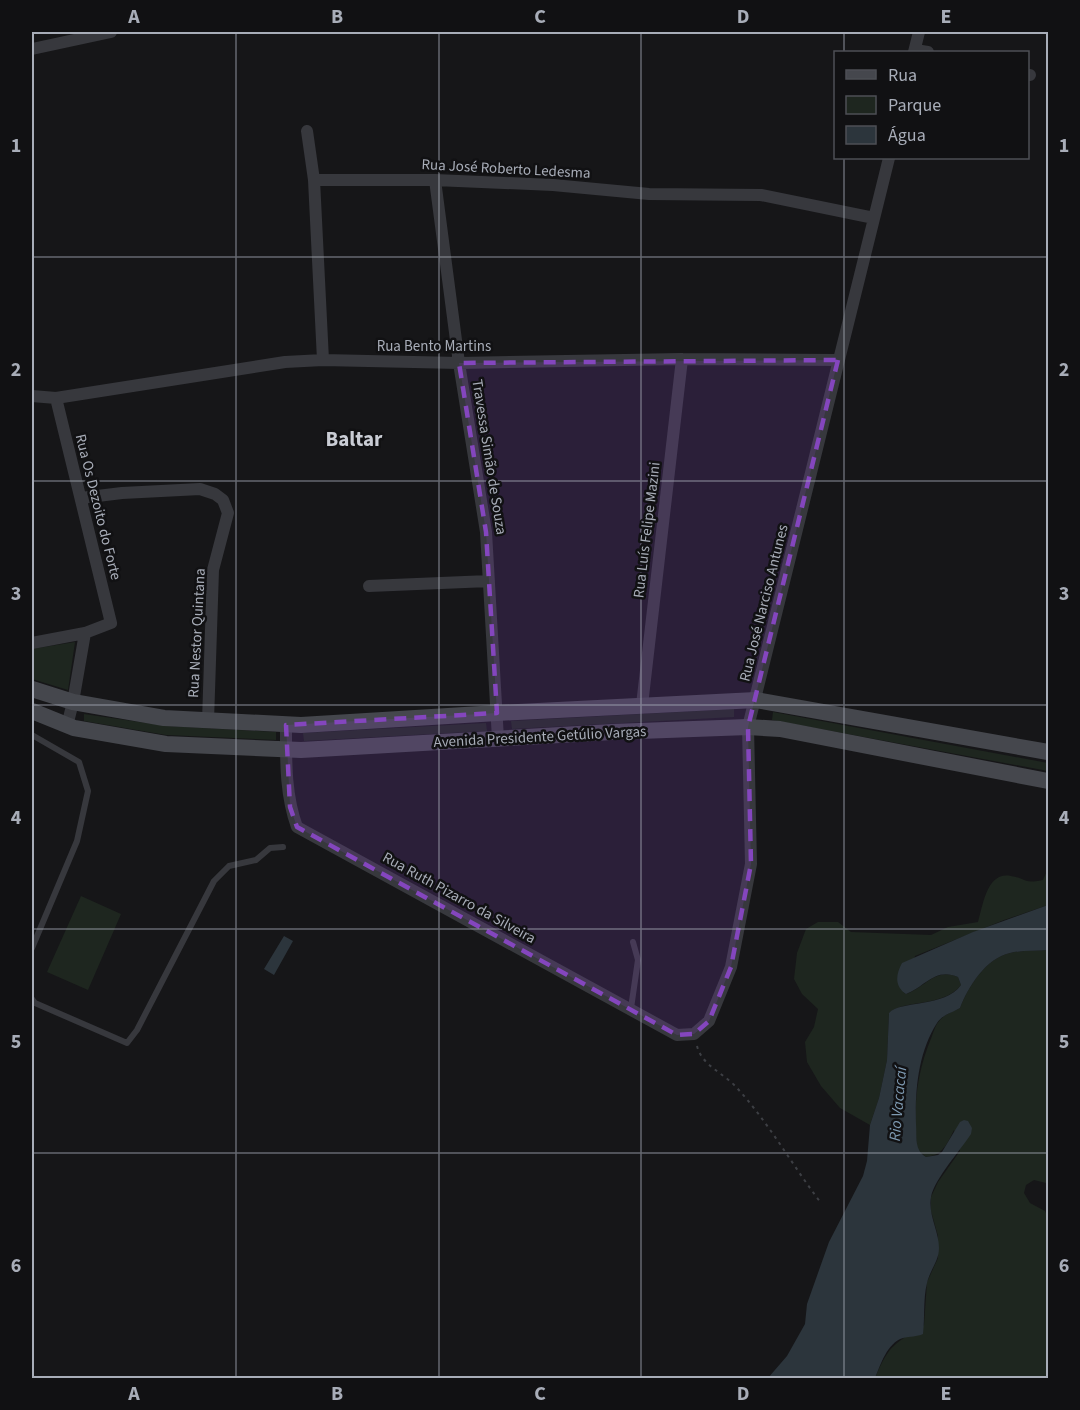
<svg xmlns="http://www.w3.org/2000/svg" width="1080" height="1410" viewBox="0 0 1080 1410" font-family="'Source Sans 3',sans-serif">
	<rect width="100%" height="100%" fill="#161618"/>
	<!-- green -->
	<path fill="#1e261f" d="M75 642 68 690 32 679V649Z
		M734 709V717L512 729 511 721Z
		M773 712 1048 763V771L772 720Z
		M84 714 167 726 276 732V740L166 735 84 721Z
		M486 723 487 731 304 741 303 733Z
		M1048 869V905L1004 920 915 956 903 992 906 994C925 988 935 967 958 977L961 985C943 1008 903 999 889 1013L887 1060 879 1098 870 1125 840 1108 821 1086 807 1062 805 1042 814 1027 818 1009 802 994 794 979 797 953 806 929 818 922H838L851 932 931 935 948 927 978 922C983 905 987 871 1011 876 1028 879 1022 884 1043 880Z
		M81 896 121 914 88 990 47 972Z
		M1048 950V1188L1046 1183 1034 1180 1026 1185 1024 1193 1030 1203 1045 1211 1048 1218V1378H875C890 1343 894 1345 924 1325L927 1282 938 1258V1236L931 1211V1197L938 1182 960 1151 954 1130C947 1144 943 1155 926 1157L917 1149C913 1108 916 1074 932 1036 934 1030 936 1024 940 1020 946 1013 953 1012 960 1008 968 987 986 958 1010 953 1023 950 1036 951 1048 950Z"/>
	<!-- water -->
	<path fill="#2c353c" d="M1048 905V950C1036 951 1023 950 1010 953 986 958 968 987 960 1008 952 1013 943 1014 937 1023 918 1053 915 1090 916 1124 917 1137 914 1150 926 1157L938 1155 942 1152 960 1122 964 1120 968 1121 972 1128 971 1134C960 1151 935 1178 931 1197 928 1215 939 1231 939 1248 939 1261 930 1270 927 1283 923 1299 925 1317 923 1334 917 1337 910 1336 903 1338 887 1343 881 1364 875 1378H768L787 1356 805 1324 807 1304 829 1242 863 1176 867 1161 870 1125 879 1098 887 1060 889 1013C900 1000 945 1008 961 985L958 977C935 967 925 987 906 994 894 986 896 974 902 963L973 932Z
		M284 936 293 941 274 975 264 969Z"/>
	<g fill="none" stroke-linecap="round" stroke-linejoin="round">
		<!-- path -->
		<path stroke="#3d3f44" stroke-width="2" stroke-dasharray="3 4.5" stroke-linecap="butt" d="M697 1046C702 1066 724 1073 737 1088 769 1123 792 1165 821 1203"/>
		<!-- service -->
		<path stroke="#37383d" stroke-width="6" d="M32 735 79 762 88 791 77 841 32 948
			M32 999 35 1003 127 1043 137 1030 214 881 229 866 256 860 270 848 283 847
			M631 1008 638 960 633 942"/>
		<!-- minor -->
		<path stroke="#37383d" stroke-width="12" d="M32 49 111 32
			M915 50 928 52
			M914 52 919 32
			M1028 75H1030
			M307 131 314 180
			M435 180 459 363 486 532 498 739
			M323 360 314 180H435L553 185 649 194 761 195 874 218
			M32 396 56 398 285 362 323 360 459 363 682 359 838 360
			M81 498 122 493 200 489 215 494 223 500 228 513 213 570 208 721
			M369 586 489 581
			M32 643 85 633 111 623 56 398
			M642 705 682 359
			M286 725C286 759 285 794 297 827L677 1035 694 1034 709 1021 731 967 751 864 748 727 889 158
			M67 726 73 702 85 633"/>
		<!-- secondary -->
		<path stroke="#45474d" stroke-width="16" d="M32 689 73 702 164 718 301 725 497 713 756 700 1048 752
			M32 711 74 728 166 744 301 750 612 732 748 727 780 729 1048 781"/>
	</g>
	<!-- marked area -->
	<path fill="#8446be" fill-opacity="0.2" stroke="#8446be" stroke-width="4.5" stroke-dasharray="12 8" stroke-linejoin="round" d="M838 360 748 727 751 864 731 967 709 1021 694 1034 677 1035 297 827 290 807 286 725 497 713 486 532 459 363Z"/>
	<!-- grid -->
	<path fill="none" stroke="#a8adb8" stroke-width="1.5" stroke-opacity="0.55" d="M236 32V1378M439 32V1378M641 32V1378M844 32V52M844 158V1378M32 257H1048M32 481H1048M32 705H1048M32 929H1048M32 1153H1048"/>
	<g text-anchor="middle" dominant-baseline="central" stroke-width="5" stroke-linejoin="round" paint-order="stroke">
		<!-- street labels -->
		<g font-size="15" fill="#a8adb8" stroke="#111113">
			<text transform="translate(506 169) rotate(3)">Rua José Roberto Ledesma</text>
			<text x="434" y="346">Rua Bento Martins</text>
			<text transform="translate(489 457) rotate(81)">Travessa Simão de Souza</text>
			<text transform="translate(98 507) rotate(76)">Rua Os Dezoito do Forte</text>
			<text transform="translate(647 530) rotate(-83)">Rua Luís Felipe Mazini</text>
			<text transform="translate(764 603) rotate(-76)">Rua José Narciso Antunes</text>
			<text transform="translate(197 633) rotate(-87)">Rua Nestor Quintana</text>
			<text transform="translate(540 737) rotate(-3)">Avenida Presidente Getúlio Vargas</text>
			<text transform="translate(459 898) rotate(29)">Rua Ruth Pizarro da Silveira</text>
		</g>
		<!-- water labels -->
		<g font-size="16" font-style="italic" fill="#7f9bb3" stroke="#111113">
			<text transform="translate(898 1104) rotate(-85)">Rio Vacacaí</text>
		</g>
		<!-- district labels -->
		<g font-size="21" font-weight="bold" fill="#c9ccd4" stroke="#111113">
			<text x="354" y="439">Baltar</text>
		</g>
	</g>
	<!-- border -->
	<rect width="1080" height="1410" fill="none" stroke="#111113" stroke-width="66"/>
	<!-- legend -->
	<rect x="834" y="51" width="195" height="108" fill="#111113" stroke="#4d4f55" stroke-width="1.5"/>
	<rect x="846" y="70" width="30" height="9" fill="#45474d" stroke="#4d4f55" stroke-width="1.5"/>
	<text x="888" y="81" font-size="18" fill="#a8adb8">Rua</text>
	<rect x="846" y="96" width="30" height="18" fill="#1e261f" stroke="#4d4f55" stroke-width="1.5"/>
	<text x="888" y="111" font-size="18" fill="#a8adb8">Parque</text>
	<rect x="846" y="126" width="30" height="18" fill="#2c353c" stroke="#4d4f55" stroke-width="1.5"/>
	<text x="888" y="141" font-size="18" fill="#a8adb8">Água</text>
	<rect x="33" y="33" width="1014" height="1344" fill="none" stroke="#a8adb8" stroke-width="2"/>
	<g font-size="20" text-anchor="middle" font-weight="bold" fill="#a8adb8">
		<text x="134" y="23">A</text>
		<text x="337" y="23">B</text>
		<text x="540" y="23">C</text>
		<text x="743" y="23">D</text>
		<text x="946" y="23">E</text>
		<text x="16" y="152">1</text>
		<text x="1064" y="152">1</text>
		<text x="16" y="376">2</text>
		<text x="1064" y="376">2</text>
		<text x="16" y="600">3</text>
		<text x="1064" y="600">3</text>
		<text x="16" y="824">4</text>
		<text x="1064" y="824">4</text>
		<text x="16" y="1048">5</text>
		<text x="1064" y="1048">5</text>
		<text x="16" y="1272">6</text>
		<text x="1064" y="1272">6</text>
		<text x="134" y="1400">A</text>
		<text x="337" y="1400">B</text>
		<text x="540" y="1400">C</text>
		<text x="743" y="1400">D</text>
		<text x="946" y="1400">E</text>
	</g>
</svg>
